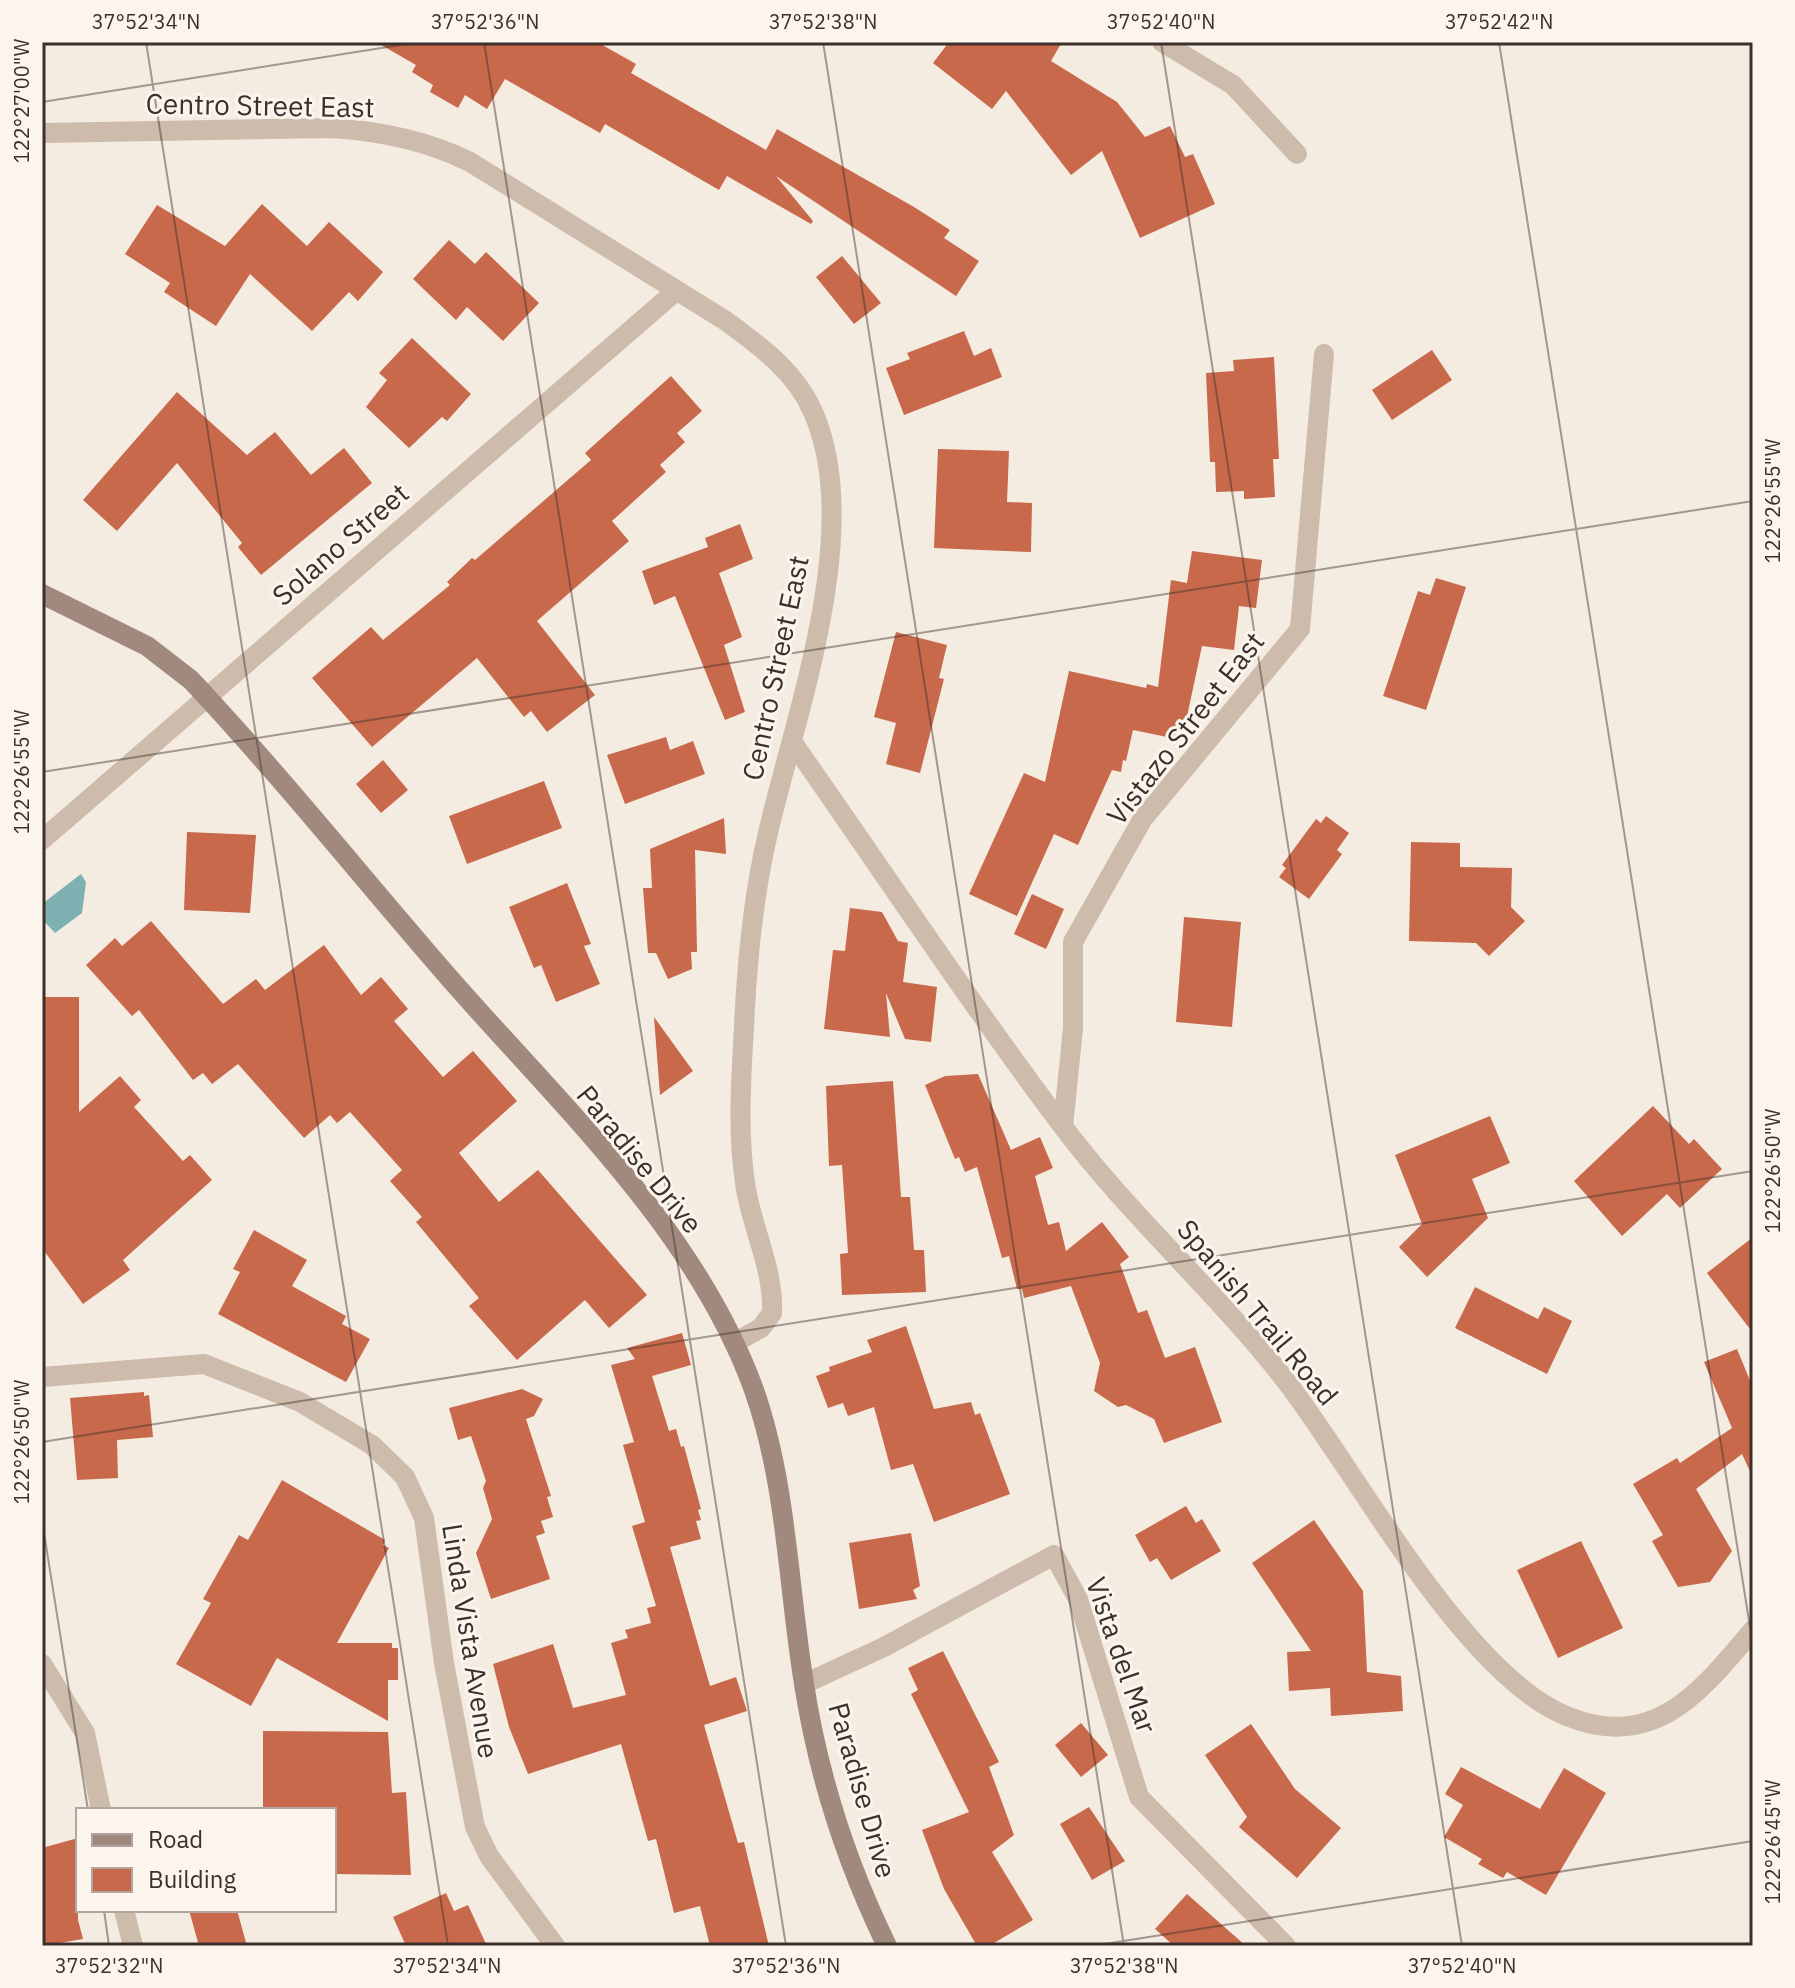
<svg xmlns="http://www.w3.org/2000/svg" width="1795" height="1988" viewBox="0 0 1795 1988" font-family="'IBM Plex Sans',sans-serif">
	<rect width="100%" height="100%" fill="#f4ebe1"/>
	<!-- water -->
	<path fill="#7fb0b2" d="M81 874 86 882 82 913 55 933 42 919V904Z"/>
	<!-- building -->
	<path fill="#c8694b" d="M376 42H597L636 64 631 73 766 150 777 129 914 207 950 230 944 238 979 261 956 296 776 176 813 221 811 224 727 176 719 190 605 124 600 133 505 79 487 109 465 95 458 108 430 92 433 85 412 72 416 65Z
		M949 42H1062L1051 61 1117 102 1145 137 1170 126 1185 157 1193 154 1215 204 1140 238 1102 151 1071 175 1006 91 992 109 933 63Z
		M262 204 307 246 329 222 383 272 358 301 349 292 312 331 250 274 216 326 164 292 170 283 125 254 157 205 225 246Z
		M449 240 475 264 486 252 539 303 503 341 467 307 456 320 413 279Z
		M842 256 881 303 854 324 816 277Z
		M964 331 974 356 991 348 1002 377 904 415 886 368 910 359 907 353Z
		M412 338 471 394 447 421 442 417 409 448 366 407 387 380 379 373Z
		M1432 350 1452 380 1392 420 1372 390Z
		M1274 357 1279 459H1273L1275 497 1244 499V491L1216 492 1215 462H1210L1206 373 1234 371 1233 360Z
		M671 376 702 411 677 433 685 442 660 465 666 472 612 521 629 541 537 621 595 695 547 732 531 711 524 717 477 658 372 747 312 678 371 627 383 640 450 585 447 582 472 558 475 560 591 460 585 453Z
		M177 392 247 455 275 432 311 475 344 448 372 483 261 575 238 547 242 543 177 463 117 531 83 500Z
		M938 449 1009 451 1007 502 1032 503 1031 552 934 548Z
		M740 524 753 559 719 573 742 637 724 645 745 712 725 720 675 596 654 605 642 571 708 547 705 538Z
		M1192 551 1262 560 1256 608 1239 606 1234 650 1202 646 1182 740 1133 730 1126 761 1123 760 1121 772 1112 770 1078 845 1054 834 1017 916 969 894 1024 773 1045 782 1069 671 1146 688 1147 684 1158 687 1171 580 1187 583Z
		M1436 578 1466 587 1426 710 1383 696 1418 591 1430 595Z
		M896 632 947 645 939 678 944 679 920 773 886 764 896 723 874 717Z
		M666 737 670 750 693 741 705 774 625 804 607 755Z
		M383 760 408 790 381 813 356 784Z
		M544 781 562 828 467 864 449 816Z
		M1326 816 1349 833 1337 850 1342 854 1309 899 1279 877 1286 868 1282 865 1316 819 1321 823Z
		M724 818 726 854 695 850 697 952H691L692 969 668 979 656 953H648L643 888H652L650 849Z
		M187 832 256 835 250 913 184 910Z
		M1411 842 1460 843V867L1512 868 1511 907 1525 921 1489 956 1476 943 1409 941Z
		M567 883 591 944 584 946 600 984 556 1002 541 965 534 968 509 907Z
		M1032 894 1064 909 1046 949 1014 934Z
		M850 908 882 912 898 941 908 943 903 982 937 987 931 1042 905 1039 886 993 890 1037 824 1029 833 950 845 951Z
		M1184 917 1241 922 1232 1027 1176 1022Z
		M151 921 223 1004 256 979 265 990 324 945 361 995 381 977 408 1009 394 1021 443 1077 473 1051 517 1101 459 1153 499 1202 538 1170 647 1295 609 1328 585 1300 517 1360 469 1306 479 1298 416 1222 422 1217 390 1181 402 1170 350 1112 337 1123 330 1115 304 1138 238 1064 212 1084 203 1073 193 1080 139 1010 132 1016 86 965 115 938 122 946Z
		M42 997H79V1112L120 1076 141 1100 134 1107 183 1161 190 1155 212 1180 123 1260 130 1270 83 1304 42 1248Z
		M654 1017 693 1071 660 1095Z
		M978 1074 1011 1150 1040 1137 1053 1168 1035 1176 1048 1225 1059 1222 1066 1251 1102 1222 1129 1257 1120 1264 1138 1313 1147 1310 1165 1358 1195 1347 1222 1422 1164 1443 1154 1419 1126 1405 1118 1407 1094 1391 1100 1363 1071 1286 1024 1298 1022 1289H1017L1009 1256 1002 1258 977 1167 965 1172 959 1157 955 1159 925 1085 945 1076Z
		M893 1081 901 1197H910L914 1250H924L926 1292 842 1295 840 1254 848 1253 842 1165 829 1166 826 1086Z
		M1653 1106 1689 1144 1694 1139 1722 1169 1680 1208 1667 1194 1622 1236 1574 1181Z
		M1490 1116 1510 1163 1472 1179 1488 1218 1427 1277 1399 1247 1422 1224 1395 1155Z
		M254 1230 307 1260 292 1286 346 1316 342 1324 370 1339 346 1382 218 1314 240 1272 233 1269Z
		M1753 1237V1333L1707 1273Z
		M1475 1287 1538 1319 1544 1307 1572 1321 1547 1374 1455 1328Z
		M906 1326 934 1409 971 1402 975 1415 980 1413 1010 1494 934 1522 913 1464 891 1470 874 1407 848 1416 843 1403 828 1408 816 1376 830 1371 829 1367 872 1352 867 1340Z
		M682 1333 691 1365 652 1376 669 1431 676 1429 681 1447 684 1446 701 1509 698 1510 701 1520 696 1521 701 1539 670 1547 710 1686 736 1677 747 1711 704 1725 738 1843 744 1842 769 1946H710L700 1906 674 1913 656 1839 648 1841 621 1744 528 1774 509 1727 493 1664 553 1644 573 1708 626 1695 611 1643 628 1638 625 1630 651 1623 647 1608 656 1606 632 1526 645 1522 623 1445 634 1442 611 1365 635 1359 627 1348Z
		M1737 1349 1753 1388V1478L1742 1454 1696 1489 1732 1551 1710 1582 1678 1587 1652 1541 1663 1535 1633 1484 1677 1458 1680 1463 1732 1428 1704 1362Z
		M522 1389 543 1399 534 1416 526 1419 551 1496 547 1497 553 1517 541 1521 545 1533 536 1536 550 1579 491 1599 476 1553 492 1519 483 1488 486 1481 471 1436 458 1440 449 1408Z
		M144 1392V1396L149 1395 153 1437 117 1440 118 1478 77 1480 70 1398Z
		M282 1480 385 1540 383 1545 389 1548 337 1643H392V1648H398V1680H388V1721L277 1658 251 1706 176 1664 211 1603 203 1599 239 1535 248 1540Z
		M1186 1506 1196 1523 1202 1519 1221 1551 1171 1580 1157 1558 1150 1562 1135 1535Z
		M1314 1520 1363 1591 1367 1672 1401 1676 1403 1711 1331 1716 1330 1688 1289 1691 1287 1652 1311 1651 1252 1563Z
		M911 1533 920 1586 913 1590 917 1599 859 1609 849 1543Z
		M1581 1541 1623 1628 1558 1658 1517 1570Z
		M943 1651 999 1762 989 1767 1014 1835 992 1852 1033 1920 989 1946H977L944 1889 922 1830 969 1812 911 1694 918 1690 908 1668Z
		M1081 1723 1108 1755 1081 1777 1055 1745Z
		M1251 1724 1295 1789 1341 1828 1297 1878 1239 1827 1247 1817 1205 1755Z
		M263 1731 388 1732 392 1793 406 1792 411 1875 334 1874V1810H263Z
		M1461 1767 1540 1809 1564 1768 1606 1793 1546 1895 1507 1872 1503 1878 1478 1864 1482 1859 1444 1837 1463 1805 1445 1794Z
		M1089 1807 1125 1861 1092 1880 1060 1824Z
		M78 1838V1920L83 1939 42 1946V1848Z
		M446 1893 454 1911 468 1905 487 1946H406L393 1917Z
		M1187 1894 1246 1946H1174L1155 1929Z
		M189 1910H237L247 1946H199Z"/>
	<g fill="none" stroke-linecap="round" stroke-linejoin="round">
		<!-- street -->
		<path stroke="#cdbbac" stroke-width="20" d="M1162 42 1233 85 1297 154
			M42 133 331 128C380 131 426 140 470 162L726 321C760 346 796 372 813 412 865 529 795 715 768 833 753 896 747 961 744 1026 741 1079 737 1136 746 1189 753 1230 774 1271 772 1313L761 1328 734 1343
			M793 743C882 870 968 1000 1061 1124 1129 1215 1216 1291 1286 1381 1355 1470 1466 1678 1569 1717 1656 1751 1702 1690 1753 1630
			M42 840 676 291
			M1063 1127 1073 1028V942L1142 820 1300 629 1324 354
			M42 1377 204 1364 300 1402 372 1445 405 1477 424 1518 444 1663 475 1827 489 1856 555 1946
			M42 1664 85 1733 101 1810
			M804 1684 884 1647 1054 1555 1078 1599 1139 1797 1286 1946
			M124 1910 133 1946"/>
		<!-- secondary -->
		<path stroke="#a18a7d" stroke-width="20" d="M42 594 147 646 191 680C279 774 360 875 445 973 556 1101 695 1227 754 1390 787 1484 788 1586 804 1684 818 1774 847 1864 887 1946"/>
	</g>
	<!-- ticks -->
	<path fill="none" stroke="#3b302b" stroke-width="2" stroke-opacity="0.45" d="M146 42 448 1946M484 42 786 1946M823 42 1124 1946M1161 42 1462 1946M1499 42 1753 1646M42 102 419 42M42 772 1753 501M42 1442 1753 1171M42 1520 88 1810M104 1910 109 1946M1092 1946 1753 1841"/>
	<g text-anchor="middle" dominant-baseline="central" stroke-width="6" stroke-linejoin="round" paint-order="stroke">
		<!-- street labels -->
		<g font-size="28" fill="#3b302b" stroke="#fbf5ee">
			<text transform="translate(260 105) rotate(1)">Centro Street East</text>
			<text transform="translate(340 544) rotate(-41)">Solano Street</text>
			<text transform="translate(775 668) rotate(-78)">Centro Street East</text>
			<text transform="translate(1185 728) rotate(-52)">Vistazo Street East</text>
			<text transform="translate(640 1159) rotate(51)">Paradise Drive</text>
			<text transform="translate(1258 1312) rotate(50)">Spanish Trail Road</text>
			<text transform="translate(471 1641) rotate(81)">Linda Vista Avenue</text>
			<text transform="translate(1122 1655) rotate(71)">Vista del Mar</text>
			<text transform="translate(863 1790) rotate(74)">Paradise Drive</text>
		</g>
	</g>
	<!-- border -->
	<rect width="1795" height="1988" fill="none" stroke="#fbf5ee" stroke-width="88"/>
	<!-- legend -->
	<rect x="76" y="1808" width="260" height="104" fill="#fbf5ee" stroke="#aea6a0" stroke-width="2"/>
	<rect x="92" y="1834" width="40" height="12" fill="#a18a7d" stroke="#aea6a0" stroke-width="2"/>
	<text x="148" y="1848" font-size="24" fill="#3b302b">Road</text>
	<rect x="92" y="1868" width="40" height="24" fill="#c8694b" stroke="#aea6a0" stroke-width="2"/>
	<text x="148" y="1888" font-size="24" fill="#3b302b">Building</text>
	<rect x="44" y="44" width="1707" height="1900" fill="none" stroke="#3b302b" stroke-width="3"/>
	<g font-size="20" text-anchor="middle" fill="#3b302b">
		<text x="146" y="29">37°52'34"N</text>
		<text x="485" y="29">37°52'36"N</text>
		<text x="823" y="29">37°52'38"N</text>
		<text x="1161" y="29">37°52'40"N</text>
		<text x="1499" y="29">37°52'42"N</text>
		<text transform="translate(22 101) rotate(-90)" y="7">122°27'00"W</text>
		<text transform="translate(1773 501) rotate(-90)" y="7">122°26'55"W</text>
		<text transform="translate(22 772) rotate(-90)" y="7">122°26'55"W</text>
		<text transform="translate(1773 1171) rotate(-90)" y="7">122°26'50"W</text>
		<text transform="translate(22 1442) rotate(-90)" y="7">122°26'50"W</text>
		<text transform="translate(1773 1842) rotate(-90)" y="7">122°26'45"W</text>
		<text x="109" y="1973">37°52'32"N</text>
		<text x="447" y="1973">37°52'34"N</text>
		<text x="786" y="1973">37°52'36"N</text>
		<text x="1124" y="1973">37°52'38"N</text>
		<text x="1462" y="1973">37°52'40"N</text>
	</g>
</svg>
